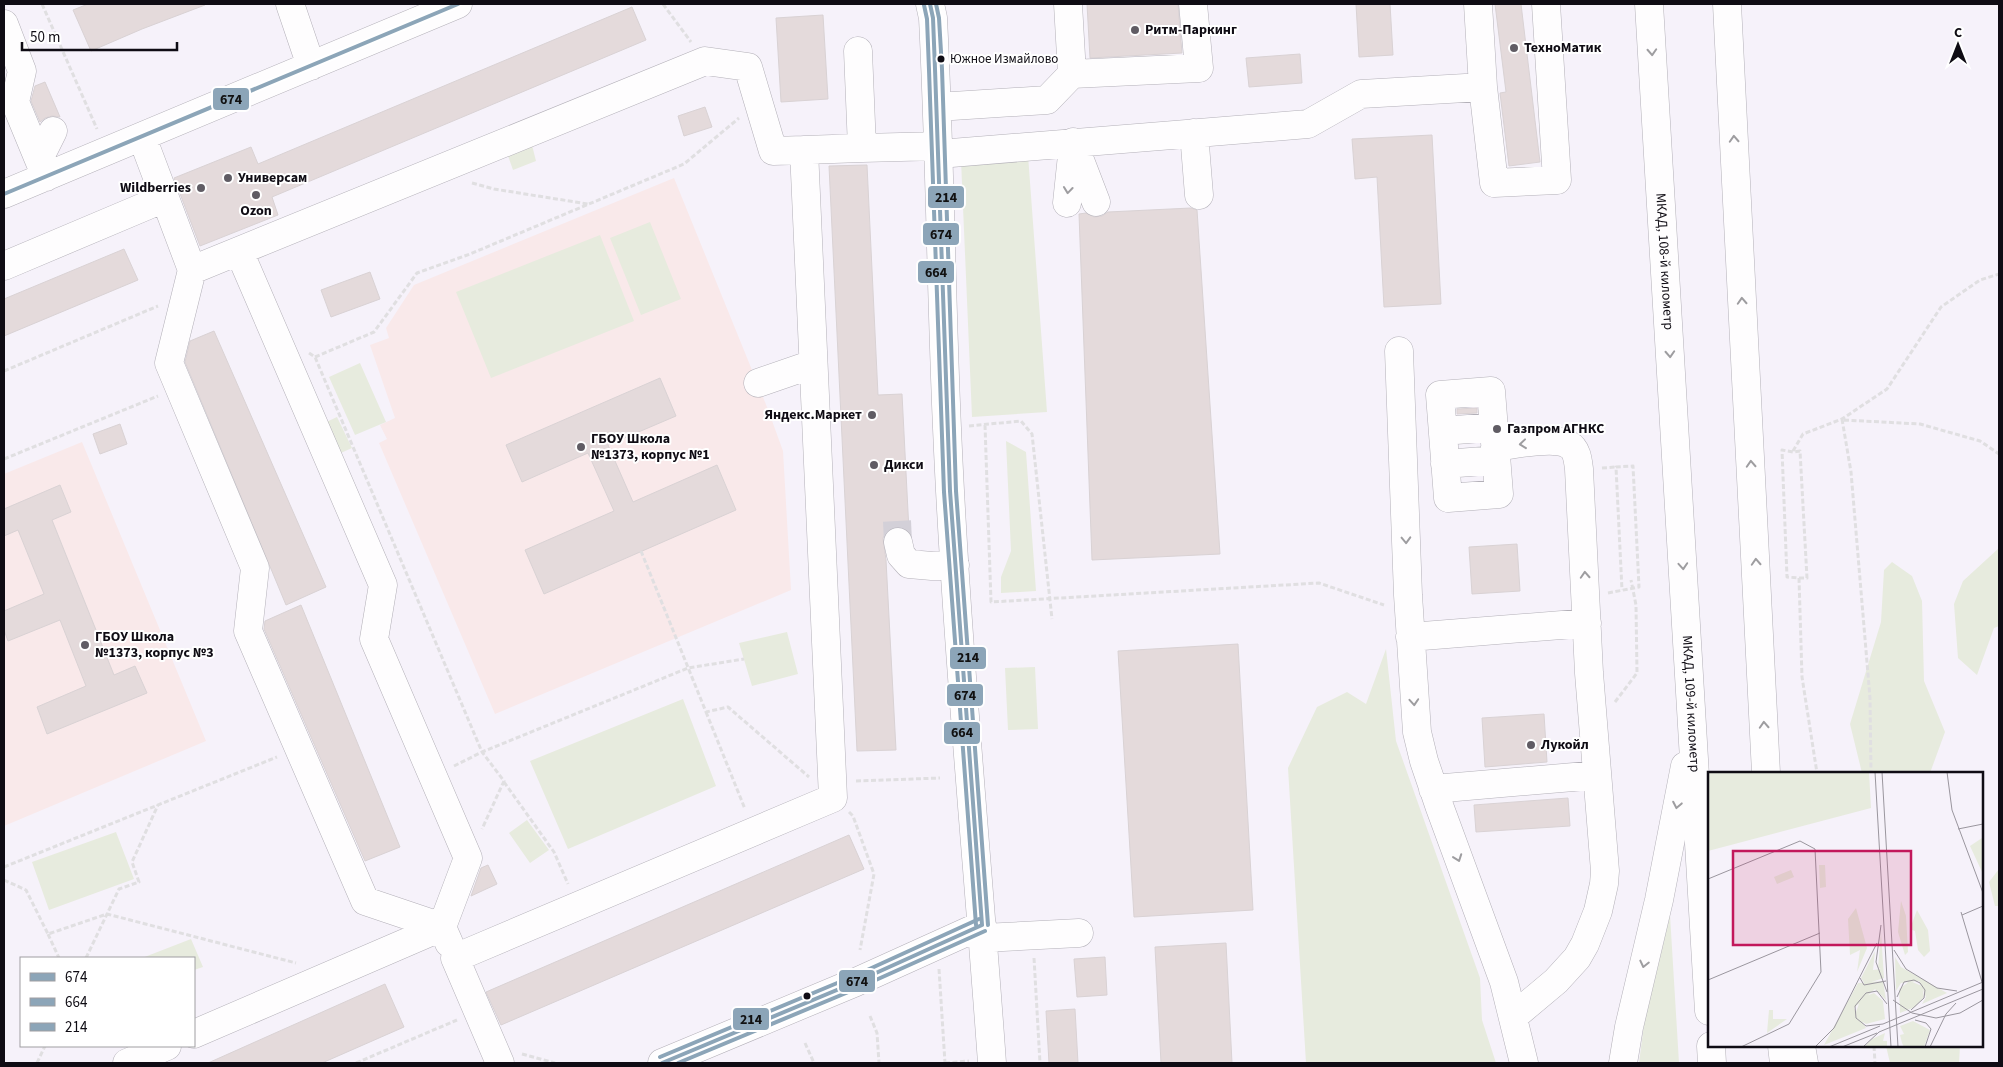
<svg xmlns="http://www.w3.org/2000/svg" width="2003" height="1067" viewBox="0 0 2003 1067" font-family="'Source Sans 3',sans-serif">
	<rect width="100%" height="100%" fill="#f6f2fa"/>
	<!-- education -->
	<path fill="#f9e9ea" d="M674 178 767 407 783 451 791 590 495 714 379 443 387 439 380 425 395 418 370 345 389 338 386 328 414 285Z
		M82 442 206 741 4 826V474Z"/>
	<!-- green -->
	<path fill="#e7ebde" d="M530 137 536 161 513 170 505 147Z
		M1028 155 1047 412 972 417 961 160Z
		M650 222 681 299 641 315 610 238Z
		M600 235 634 321 491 378 456 292Z
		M360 363 386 422 355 435 329 377Z
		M337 417 352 448 334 456 320 425Z
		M1006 441 1026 452 1036 591 1001 593V577L1011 551Z
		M1999 548V626L1994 628 1977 675 1958 658 1954 604 1963 581Z
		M1892 562 1912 576 1922 601 1924 681 1945 732 1930 773H1862L1850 724 1881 622 1884 570Z
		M787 632 798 674 752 686 739 643Z
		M1386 649 1396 741 1480 978 1482 1020 1496 1063H1306L1288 768 1317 707 1347 692 1366 704Z
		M1035 667 1038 729 1008 730 1005 668Z
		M683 699 716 786 568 849 530 761Z
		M527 820 549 850 530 863 509 833Z
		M116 832 134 879 49 910 32 862Z
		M1999 869V906H1995L1989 882Z
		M1670 915 1679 1063H1639L1644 1024Z
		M191 939 203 967 194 970V958H142Z
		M1886 1046H1960L1959 1063H1890Z"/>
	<!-- building -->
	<path fill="#e4dadb" stroke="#d9d2d4" d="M88 4H205V5L142 29 91 51 73 10Z
		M1087 4H1178L1182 53 1090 58Z
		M1356 4H1390L1393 55 1359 57Z
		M1495 4H1521L1540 162 1509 166 1500 93 1506 92Z
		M632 7 646 40 272 197 278 215 200 246 174 178 251 147 258 164Z
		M823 15 828 99 781 102 776 18Z
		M1300 54 1302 83 1249 87 1246 58Z
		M45 82 60 117 52 116 45 118 40 122 31 101 35 86Z
		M705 107 712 127 684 136 678 116Z
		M1432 135 1441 304 1384 307 1377 177 1355 179 1352 139Z
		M867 165 878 395 902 394 909 531 902 527H894L887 531 883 538 886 560 896 750 857 751 829 166Z
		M1191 208 1197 210 1220 554 1092 560 1079 214 1086 213 1094 217 1102 216 1108 212Z
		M124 249 138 280 4 336V299Z
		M370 272 380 299 331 317 321 290Z
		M214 331 326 587 286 605 185 362 190 341Z
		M660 378 676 416 608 445 633 502 717 465 736 510 544 594 525 550 614 511 588 453 522 482 506 445Z
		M1477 408V413L1457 414V409Z
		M120 424 127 444 100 454 93 434Z
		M60 485 71 512 52 520 114 675 135 666 147 693 47 734 37 707 86 686 60 620 8 641 4 630V611L44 594 18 530 4 536V509Z
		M1517 544 1520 591 1472 594 1469 547Z
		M301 605 400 847 365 861 264 629 265 621Z
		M1238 644 1253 910 1134 917 1118 651Z
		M1544 714 1547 762 1485 767 1482 718Z
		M1568 798 1570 826 1476 832 1474 805Z
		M849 835 864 869 501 1025 486 992Z
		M488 865 497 884 471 896 481 868Z
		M1226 943 1232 1063H1161L1155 947Z
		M1105 957 1107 995 1077 997 1074 959Z
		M385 984 404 1027 322 1063H208Z
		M1075 1009 1078 1063H1049L1046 1011Z"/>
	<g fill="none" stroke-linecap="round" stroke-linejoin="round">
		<!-- minor-tunnel -->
		<path stroke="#d3d0d8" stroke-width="28" stroke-dasharray="28 14" stroke-linecap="butt" d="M897 521 898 542"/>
		<defs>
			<path id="minor" d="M290 4 311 66
				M930 4 933 18C940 155 941 292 947 428 956 640 977 852 992 1063
				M4 24 22 71 15 102 46 177
				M858 51 862 148 939 146
				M1072 74 1199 68 1193 4
				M1483 87 1494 183 1557 180 1546 4
				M937 107 1047 100 1072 74 1068 4
				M1194 133 1199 195
				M142 137 192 270 169 363 255 568 248 631 365 901 442 927
				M1073 142 1096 202
				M804 150 862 148
				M939 154 1308 124 1361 94 1483 87 1478 4
				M39 159 53 131
				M4 194 458 4
				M1067 203 1073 146
				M239 251 383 585 374 639 468 858 442 927 449 943
				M4 266 165 198
				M192 270 705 61 748 67 773 151 804 150 833 798 455 958 500 1063
				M1399 351 1408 595 1417 732 1424 761 1440 808 1504 982 1524 1063
				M758 383 813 364
				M1491 391 1499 494 1448 498 1440 395Z
				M1443 431 1494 427
				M1495 447C1513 445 1554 435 1569 445 1577 449 1578 461 1579 469L1589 673 1605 871 1604 884 1598 911 1585 944 1577 958 1556 981 1513 1017
				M1445 464 1496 460
				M898 542 901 555 909 564 932 566 955 565
				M1410 637 1587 623
				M1433 789 1597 775
				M983 938 1079 933
				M194 1034 442 927
				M127 1063 167 1046
				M662 1063 856 982 982 925"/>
			<g id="highway">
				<path id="s1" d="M1649 4 1709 1011"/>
				<path d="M1727 4 1766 773"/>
				<path d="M1711 1046 1712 1063"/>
				<path d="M1782 1046 1784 1063"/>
				<path d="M1801 1046 1804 1063"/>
				<path d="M1623 1063 1629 1027 1659 900 1685 766"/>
			</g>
		</defs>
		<!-- minor casing -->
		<use href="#minor" stroke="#b3b0b8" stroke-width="29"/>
		<!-- highway casing -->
		<use href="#highway" stroke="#b3b0b8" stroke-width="29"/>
		<!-- path -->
		<path stroke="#e0dfe1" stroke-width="3" stroke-dasharray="5 2.5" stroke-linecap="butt" d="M42 4 97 129
			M663 4 691 42
			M472 183 494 189 588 204
			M309 353 315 357 482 752 688 668 744 659
			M315 357 374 332 417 273 470 254 684 164 739 118
			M4 371 158 306
			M1842 419 1851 472 1870 698 1871 773
			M1844 420 1920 424 1980 441 1999 454
			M985 425 991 602 1319 583 1384 605
			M969 426 1021 421 1032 434 1052 619
			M1793 451 1803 434 1842 419 1887 389 1941 307 1980 280 1999 274
			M4 459 158 396
			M1602 468 1616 467
			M641 551 706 712 728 707 809 777
			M1799 578H1807L1800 451 1793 452 1782 450 1787 577 1799 578 1802 677 1817 773
			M1608 593 1639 587 1633 466 1616 467 1622 590
			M1615 702 1637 673 1636 605 1631 580
			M706 712 745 809
			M454 766 482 752 504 781 482 829
			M856 781 940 778
			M504 782 554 852 568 884
			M849 812 853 816 874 874 860 950
			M4 867 277 757
			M4 880 26 890 48 934 107 914 296 963
			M48 934 59 958
			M86 958 119 889 139 882 132 862 158 805
			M1034 958 1040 1063
			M939 969 945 1063
			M870 1016 877 1033 879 1063
			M805 1043 814 1063
			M1874 1046 1875 1063
			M522 1054 555 1063
			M37 1063 45 1046
			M356 1063 457 1020
			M945 1063 969 1061"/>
		<!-- minor -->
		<use href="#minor" stroke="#fefdfe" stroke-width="28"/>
		<!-- highway -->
		<use href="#highway" stroke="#fefdfe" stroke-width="28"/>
		<defs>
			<path id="bus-1" d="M930 4 933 18 935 69 950 491 982 925
				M4 194 458 4
				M662 1063 856 982 982 925"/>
			<path id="bus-2" d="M924 5 927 19 929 70 944 492 976 925
				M678 1063 858 988 985 931"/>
			<path id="bus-3" d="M936 4 939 18 942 69 956 491 988 925
				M660 1057 854 976 979 919"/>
		</defs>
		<!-- bus-1 casing -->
		<use href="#bus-1" stroke="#fff" stroke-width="8"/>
		<!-- bus-2 casing -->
		<use href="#bus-2" stroke="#fff" stroke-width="8"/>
		<!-- bus-3 casing -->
		<use href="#bus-3" stroke="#fff" stroke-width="8"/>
		<!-- bus-1 -->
		<use href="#bus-1" stroke="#8ca5b8" stroke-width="4"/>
		<!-- bus-2 -->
		<use href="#bus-2" stroke="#8ca5b8" stroke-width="4"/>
		<!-- bus-3 -->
		<use href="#bus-3" stroke="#8ca5b8" stroke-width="4"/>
	</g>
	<!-- one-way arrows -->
	<defs><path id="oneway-chevron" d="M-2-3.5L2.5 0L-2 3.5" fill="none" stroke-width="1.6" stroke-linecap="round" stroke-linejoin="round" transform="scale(1.25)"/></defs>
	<g stroke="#9e9da0">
		<use href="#oneway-chevron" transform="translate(1652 52) rotate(87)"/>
		<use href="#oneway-chevron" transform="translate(1734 139) rotate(-93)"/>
		<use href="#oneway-chevron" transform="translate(1068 190) rotate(96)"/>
		<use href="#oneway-chevron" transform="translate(1742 301) rotate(-93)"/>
		<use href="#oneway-chevron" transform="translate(1670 354) rotate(87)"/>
		<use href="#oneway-chevron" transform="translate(1523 444) rotate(174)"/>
		<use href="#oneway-chevron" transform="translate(1751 464) rotate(-93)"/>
		<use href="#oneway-chevron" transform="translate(1406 540) rotate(88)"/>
		<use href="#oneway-chevron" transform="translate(1756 562) rotate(-93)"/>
		<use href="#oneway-chevron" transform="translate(1683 566) rotate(86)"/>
		<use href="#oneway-chevron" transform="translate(1585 575) rotate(-93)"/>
		<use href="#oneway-chevron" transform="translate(1414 702) rotate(86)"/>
		<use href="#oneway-chevron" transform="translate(1764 725) rotate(-93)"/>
		<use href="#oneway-chevron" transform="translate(1677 805) rotate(101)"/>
		<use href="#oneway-chevron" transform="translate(1458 858) rotate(70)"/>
		<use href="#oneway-chevron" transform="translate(1644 964) rotate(103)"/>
	</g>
	<!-- markers -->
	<g fill="#605c64" stroke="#fff" stroke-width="2">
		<circle cx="1135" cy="30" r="5"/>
		<circle cx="1514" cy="48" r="5"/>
		<circle cx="228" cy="178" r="5"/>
		<circle cx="201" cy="188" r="5"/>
		<circle cx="256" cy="195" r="5"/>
		<circle cx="872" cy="415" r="5"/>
		<circle cx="1497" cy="429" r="5"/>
		<circle cx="581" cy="447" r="5"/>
		<circle cx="874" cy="465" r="5"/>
		<circle cx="85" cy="645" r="5"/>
		<circle cx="1531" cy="745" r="5"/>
	</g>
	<g fill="#0f0c14" stroke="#fff" stroke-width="2">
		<circle cx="941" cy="59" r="4.5"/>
		<circle cx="807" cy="996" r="4.5"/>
	</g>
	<g text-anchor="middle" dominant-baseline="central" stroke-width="4" stroke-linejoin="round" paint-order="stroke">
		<!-- bus labels -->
		<g font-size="13" fill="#0f0c14" stroke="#fff" text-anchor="start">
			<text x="950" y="59">Южное Измайлово</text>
		</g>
		<!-- poi labels -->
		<g font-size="14" font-weight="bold" fill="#0f0c14" stroke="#fff" text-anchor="start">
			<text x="1145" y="30">Ритм-Паркинг</text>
			<text x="1524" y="48">ТехноМатик</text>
			<text x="238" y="178">Универсам</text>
			<text x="191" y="188" text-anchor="end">Wildberries</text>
			<text x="256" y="211" text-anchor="middle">Ozon</text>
			<text x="862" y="415" text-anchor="end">Яндекс.Маркет</text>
			<text x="1507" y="429">Газпром АГНКС</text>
			<text x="591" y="439">ГБОУ Школа<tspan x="591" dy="16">№1373, корпус №1</tspan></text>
			<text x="884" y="465">Дикси</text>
			<text x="95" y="637">ГБОУ Школа<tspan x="95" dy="16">№1373, корпус №3</tspan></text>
			<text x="1541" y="745">Лукойл</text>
		</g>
		<!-- street labels -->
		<g font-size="14" fill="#0f0c14" stroke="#fff">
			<text stroke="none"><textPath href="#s1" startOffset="258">МКАД, 108-й километр</textPath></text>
			<text stroke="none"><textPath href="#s1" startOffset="701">МКАД, 109-й километр</textPath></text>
		</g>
	</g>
	<!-- overview -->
	<g transform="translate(1708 772)">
		<rect width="275" height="275" fill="#f6f2fa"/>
		<path d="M0 0H161L163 36 0 79ZM274 66 275 81V102L262 74ZM111 93H117L118 115 112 116ZM83 98 86 105 69 112 66 105ZM193 129 198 144 200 180 197 183 190 160ZM148 136 159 176 149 200 152 178 142 183 140 147ZM209 138 220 158 222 179 216 185 210 178 207 159 202 157ZM173 160 176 206 157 212 153 206 167 179 165 198 173 197 170 196ZM187 185 193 195 239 221 214 232 218 225 211 209 193 211 188 219ZM175 209 178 228 167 217 146 236 158 256 116 273 150 211ZM202 209 214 214 216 225 207 235 192 241 191 217ZM166 221 175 229 177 247 158 252 150 247 148 240 153 226ZM61 238H65V247H79L59 261ZM205 249 222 258 216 275H196L194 271 192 263 196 262 192 254ZM177 261 175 269H179V275H156L164 267Z" fill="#e7ebde"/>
		<path fill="none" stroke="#9a969e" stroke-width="1" d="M167 0 183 275M174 0 190 275M239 0 244 38 275 121M250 57 275 52M0 107 92 69 107 77 113 200 81 252 33 275M253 140 274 210M254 143 275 134M173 153 168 190 179 220M186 178 198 197 229 216 249 219M152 206 156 213 178 209M0 208 112 161M189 225 196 210 206 208 212 211 217 218 216 226 203 238M185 228 204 241 228 246 252 241 275 228M179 232 169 219 158 221 147 234 148 246 158 254 175 252 275 210M207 248 218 251 223 257 217 275M107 275 126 256 169 171M121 275 172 254M134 275 169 261M155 275 171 260 275 217M222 275 238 242 248 231"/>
		<path fill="#c2185b" fill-opacity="0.15" stroke="#c2185b" stroke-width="2.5" d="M25 79H203V173H25Z"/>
		<rect width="275" height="275" fill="none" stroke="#0f0c14" stroke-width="2.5"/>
	</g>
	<g stroke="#fff" stroke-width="2">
		<rect x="212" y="87" width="38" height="24" rx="5" fill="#8ca5b8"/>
		<rect x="927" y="185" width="38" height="24" rx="5" fill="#8ca5b8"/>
		<rect x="922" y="222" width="38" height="24" rx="5" fill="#8ca5b8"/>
		<rect x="917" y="260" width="38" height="24" rx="5" fill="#8ca5b8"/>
		<rect x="949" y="646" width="38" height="24" rx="5" fill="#8ca5b8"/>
		<rect x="946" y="683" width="38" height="24" rx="5" fill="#8ca5b8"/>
		<rect x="943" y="721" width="38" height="24" rx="5" fill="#8ca5b8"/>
		<rect x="838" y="969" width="38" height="24" rx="5" fill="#8ca5b8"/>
		<rect x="732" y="1007" width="38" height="24" rx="5" fill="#8ca5b8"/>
	</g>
	<g font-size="14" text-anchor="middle" font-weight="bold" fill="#111">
		<text x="231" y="104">674</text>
		<text x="946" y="202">214</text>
		<text x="941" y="239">674</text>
		<text x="936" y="277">664</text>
		<text x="968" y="662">214</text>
		<text x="965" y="700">674</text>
		<text x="962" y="737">664</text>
		<text x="857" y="986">674</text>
		<text x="751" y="1024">214</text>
	</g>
	<!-- border -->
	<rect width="2003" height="1067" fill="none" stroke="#0f0c14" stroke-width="10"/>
	<!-- legend -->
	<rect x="20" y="957" width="175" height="90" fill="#ffffff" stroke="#9f9ea1"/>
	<rect x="30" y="973" width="25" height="8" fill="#8ca5b8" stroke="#9f9ea1"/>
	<text x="65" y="982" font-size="15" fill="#0f0c14">674</text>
	<rect x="30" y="998" width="25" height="8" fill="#8ca5b8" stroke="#9f9ea1"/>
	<text x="65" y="1007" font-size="15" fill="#0f0c14">664</text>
	<rect x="30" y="1023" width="25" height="8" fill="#8ca5b8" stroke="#9f9ea1"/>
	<text x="65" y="1032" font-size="15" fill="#0f0c14">214</text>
	<!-- north arrow -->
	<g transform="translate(1958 45)" stroke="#ffffff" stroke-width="4" paint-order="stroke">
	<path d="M0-4L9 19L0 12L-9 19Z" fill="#0f0c14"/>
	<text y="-8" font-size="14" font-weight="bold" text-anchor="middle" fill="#0f0c14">С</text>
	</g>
	<!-- scale -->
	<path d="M22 42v8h155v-8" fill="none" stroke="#0f0c14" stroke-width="2.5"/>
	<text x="30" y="42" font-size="15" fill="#0f0c14" stroke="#ffffff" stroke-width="4" paint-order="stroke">50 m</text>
</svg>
